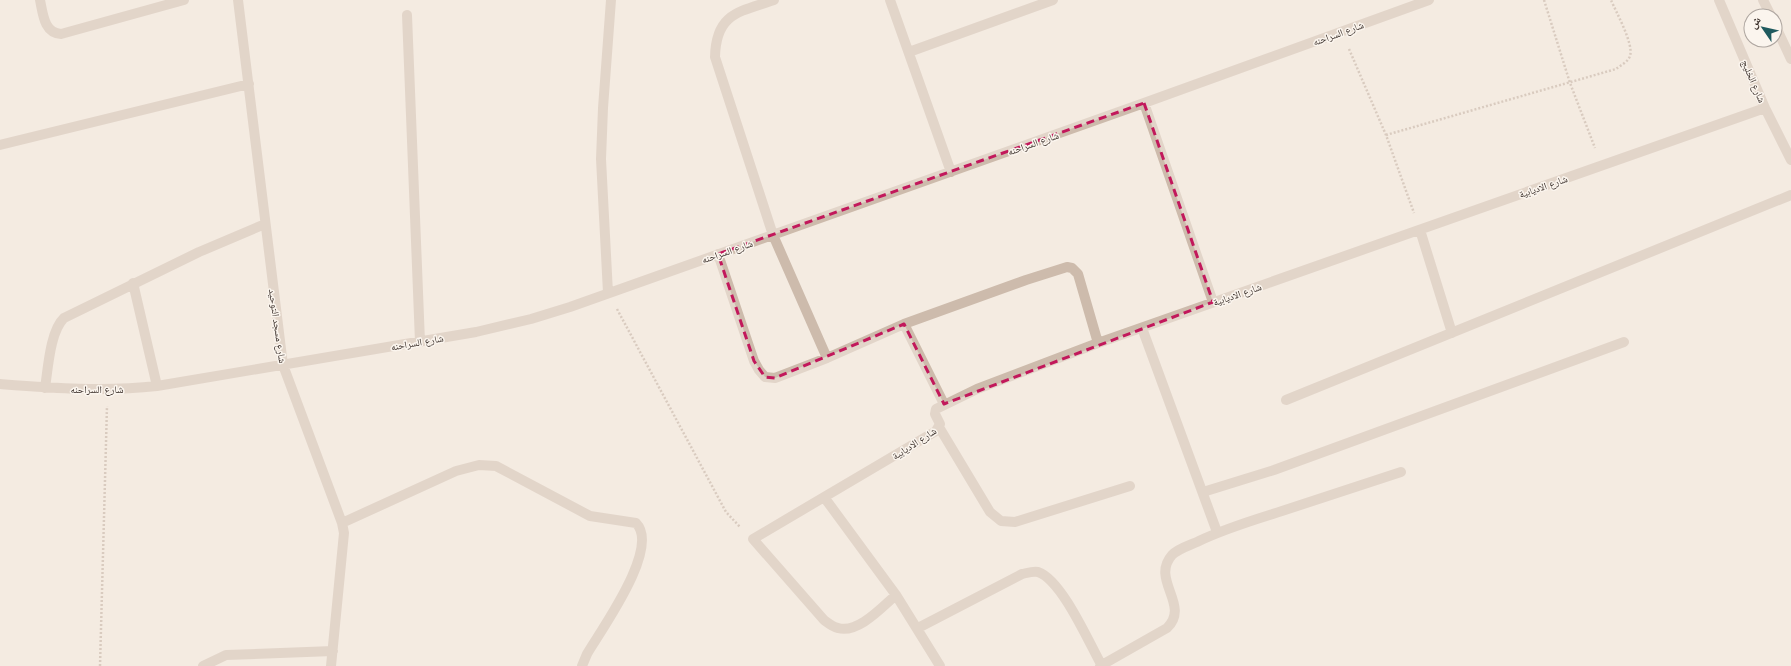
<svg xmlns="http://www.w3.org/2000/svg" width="1791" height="666" viewBox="0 0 1791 666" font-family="Inter,'Noto Naskh Arabic',sans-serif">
	<rect width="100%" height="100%" fill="#f4ebe1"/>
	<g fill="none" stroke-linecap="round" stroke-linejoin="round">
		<!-- path -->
		<path stroke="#b9a596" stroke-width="2.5" stroke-dasharray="2 2" stroke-linecap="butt" d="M1544 0 1570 83 1595 148
			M1349 49 1386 135 1414 213
			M1386 135 1616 69C1621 65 1628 62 1630 56 1634 44 1616 12 1611 0
			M617 309 726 512 740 527
			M100 666 107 406"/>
		<!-- street -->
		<path stroke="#cdbbac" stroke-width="10" d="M40 0C43 14 44 33 61 34L184 0
			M238 0 283 365 342 523 344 533 331 666
			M774 0C739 12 716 13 715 57L773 235 827 358
			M890 0 951 172
			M1719 0 1765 108 1791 160
			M1763 0 1771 16
			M407 15 420 342
			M1775 25 1791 59
			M909 52 1053 0
			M1144 103 1213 302
			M0 145 249 84
			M1420 230 1452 333
			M718 254 754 361 759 370 765 377 775 378 827 358 904 324 1026 280 1067 267 1072 268 1078 274 1098 343
			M133 283 157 386
			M608 293 601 159 603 108 611 0
			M904 324 944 404
			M1142 328 1217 532
			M0 384C53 388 104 392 157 386L476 332 531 319 570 307 1144 103 1429 0
			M45 388C48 369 50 331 64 318L199 252 265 224
			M1286 400 1791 195
			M939 427 990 512 1001 521 1015 522 1130 486
			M1203 492 1274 470 1624 342
			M824 497 896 595 940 666
			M342 523 456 471 479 465 496 466 590 516 636 523C661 548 601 630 587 654L582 666
			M896 595C882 607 858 634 838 628 833 627 828 623 824 620L753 539 936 431 940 424 935 414 936 409 977 389 1098 343 1765 108
			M918 628 1022 574C1027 573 1033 571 1038 572 1062 580 1089 643 1102 666
			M203 666 226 655 333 651
			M1100 666 1167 628C1191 605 1150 580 1172 555 1179 548 1191 545 1199 541 1226 528 1254 520 1282 511 1322 498 1362 485 1401 472"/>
	</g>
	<!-- marked area -->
	<path d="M0 0H1791V666H0ZM1144 103 1213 302 944 404 904 324 775 378 765 377 754 361 718 254Z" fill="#f4ebe1" fill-opacity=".55" fill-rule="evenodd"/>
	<path fill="none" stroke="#c2185b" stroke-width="3" stroke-dasharray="8 5" stroke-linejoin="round" d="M1144 103 1213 302 944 404 904 324 775 378 765 377 754 361 718 254Z"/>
	<g text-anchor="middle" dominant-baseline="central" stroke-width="3" stroke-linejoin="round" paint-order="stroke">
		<!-- street labels -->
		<g font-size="10" fill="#3b302b" stroke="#fbf5ee">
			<text transform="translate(1338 33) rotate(-20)">شارع السراحنه</text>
			<text transform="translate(1754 81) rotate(67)">شارع الخليج</text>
			<text transform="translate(1033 143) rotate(-19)">شارع السراحنه</text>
			<text transform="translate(1543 186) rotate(-19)">شارع الاديابية</text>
			<text transform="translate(727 251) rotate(-19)">شارع السراحنه</text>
			<text transform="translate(1237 294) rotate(-19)">شارع الاديابية</text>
			<text transform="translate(278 326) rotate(82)">شارع مسجد التوحيد</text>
			<text transform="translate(417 342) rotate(-10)">شارع السراحنه</text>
			<text x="97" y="389">شارع السراحنه</text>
			<text transform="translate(914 443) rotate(-33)">شارع الاديابية</text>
		</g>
	</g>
	<!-- north arrow -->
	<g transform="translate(1763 28) rotate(304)"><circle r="19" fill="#fbf5ee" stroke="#aea6a0"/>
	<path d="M0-3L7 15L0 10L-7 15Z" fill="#1f5a5e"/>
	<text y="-6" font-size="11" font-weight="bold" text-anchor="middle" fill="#3b302b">ش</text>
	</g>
</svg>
